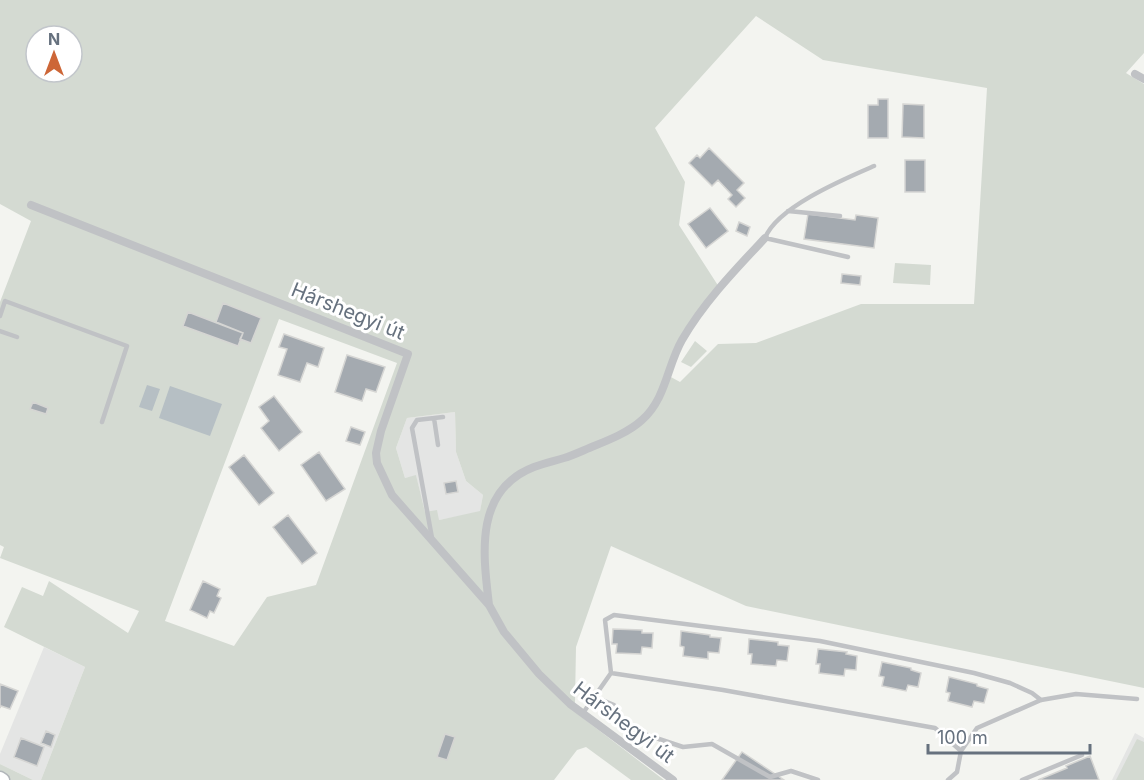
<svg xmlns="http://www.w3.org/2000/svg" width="1144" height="780" viewBox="0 0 1144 780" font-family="Inter,sans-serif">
	<rect width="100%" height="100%" fill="#f3f4f0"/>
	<!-- built -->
	<path fill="#e4e5e4" d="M455 412 456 452 466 481 483 495 480 512 439 520 425 513 416 476 405 478 396 448 407 418Z
		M44 647 85 667 41 780H33L0 764V754Z
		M1135 733 1144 738V780H1112Z"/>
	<!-- green -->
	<path fill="#d4dad2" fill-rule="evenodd" d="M0 0H1144V53L1126 73 1144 84V688L746 606 611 546 576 647 575 702 571 709 664 780H631L586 747 577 750 554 780H41L85 667 4 627 22 587 43 596 49 581 128 633 139 611 0 558 4 547 0 545V302L31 221 0 204ZM756 16 823 60 987 88 974 304H861L756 343 718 344 680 382 669 376 681 341 719 287 679 225 685 182 655 128ZM36 36H72V72H36ZM279 319 397 363 316 585 267 597 234 646 165 621ZM455 412 456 452 466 481 483 495 480 511 439 520 437 510 425 512 416 475 405 478 396 448 407 418Z
		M895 263 931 265 930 285 893 283Z
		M695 341 707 351 691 367 681 362Z
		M1137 739 1144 742V780H1116Z
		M0 764 33 780H0Z"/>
	<!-- water -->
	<path fill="#b6bfc4" d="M147 385 160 389 152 411 139 407Z
		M170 386 222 404 210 436 159 418Z"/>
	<!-- building -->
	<path fill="#a4aab0" stroke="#d5d5d3" stroke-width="1.5" d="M878 99H888V138H868V105H878Z
		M903 104 924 105V138L902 137Z
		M709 148 744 183 737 190 745 198 736 207 728 199 732 195 718 180 712 186 689 163 697 155 700 158Z
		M905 160H925V192H905Z
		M710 208 728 231 706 248 688 224Z
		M808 214 855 220 856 215 878 218 874 248 804 239Z
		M739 222 750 227 747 236 736 231Z
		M842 274 861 276 860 285 841 283Z
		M223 303 261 318 251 343 240 339 243 333 216 322Z
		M188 312 243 333 238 346 183 326Z
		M284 334 324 348 318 367 307 363 300 382 278 375 287 349 279 347Z
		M347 355 385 367 376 392 366 389 362 401 335 392Z
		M274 396 302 432 279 451 261 428 269 421 259 407Z
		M33 402 48 408 46 414 30 409Z
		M351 427 365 432 360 445 346 441Z
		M319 452 345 489 326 501 301 465Z
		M244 455 274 493 259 505 229 467Z
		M456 481 458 492 446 494 444 483Z
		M288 515 317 553 302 564 273 527Z
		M203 581 220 589 217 596 221 598 214 613 210 611 207 618 190 610Z
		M613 629 642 630V633H653L652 648 642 647 641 654 616 653 617 644H612Z
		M681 631 710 635V637L721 638 719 653 708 652V659L683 656 684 647 680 646Z
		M749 639 778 642V645L789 646 787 661 777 660 776 666 751 664 752 654H748Z
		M818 649 847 652 846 654 857 656 856 670 845 669 844 676 819 673 820 664H816Z
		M882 662 911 668V670L921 673 918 687 908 685 906 691 882 686 884 677 879 676Z
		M949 677 977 684V686L988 689 984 703 974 701 972 707 948 701 950 693 946 692Z
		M0 684 18 691 10 709 1 706 0 708Z
		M46 731 55 735 51 747 41 743Z
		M445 734 455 737 447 760 437 757Z
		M21 738 44 747 37 766 14 757Z
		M742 752 784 780H722Z
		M1090 756 1099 780H1038L1067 768 1066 766Z"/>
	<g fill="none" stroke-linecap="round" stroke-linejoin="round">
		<defs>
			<path id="secondary" d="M0 778 3 780"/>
		</defs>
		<!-- secondary casing -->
		<use href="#secondary" stroke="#b2b6ba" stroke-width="15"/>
		<!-- lane -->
		<path stroke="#c0c2c5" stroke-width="4.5" d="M788 211 840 216
			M848 257 765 238C777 207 844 179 874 166
			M0 316 5 301 127 346 102 422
			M0 331 17 337
			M434 418 438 445
			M432 538 412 428 417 420 443 417
			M611 673 723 690 935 728 961 751 957 772 948 780
			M595 697 614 705 623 727 683 747 712 744 770 777 791 771 818 780
			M583 713 611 673 605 620 614 615 820 641 974 673 1010 683 1032 693 1041 700
			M961 751 977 728 1041 700 1076 694 1137 699
			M1022 780 1082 755"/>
		<!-- street -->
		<path stroke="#c0c2c5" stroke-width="8" d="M1135 74 1144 79
			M31 205 408 354 381 431 376 453 377 463 392 495 489 605 504 632 539 674 570 704 673 780
			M489 605C483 554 474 490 534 467 544 463 554 461 564 458 574 455 584 450 594 446 609 440 629 432 642 420 666 399 667 366 682 340 704 302 735 270 765 238"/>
		<!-- secondary -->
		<use href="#secondary" stroke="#fff" stroke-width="12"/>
	</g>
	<g text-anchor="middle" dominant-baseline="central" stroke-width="6" stroke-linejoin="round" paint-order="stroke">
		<!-- street labels -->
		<g font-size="20" fill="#66717e" stroke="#fff">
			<text transform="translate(348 311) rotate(22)">Hárshegyi út</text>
			<text transform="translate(624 722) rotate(37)">Hárshegyi út</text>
		</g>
	</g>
	<!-- north arrow -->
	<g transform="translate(54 54)"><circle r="28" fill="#ffffff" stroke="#c2c6cb" stroke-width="1.5"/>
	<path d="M0-4.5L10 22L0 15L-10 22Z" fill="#cd6637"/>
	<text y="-9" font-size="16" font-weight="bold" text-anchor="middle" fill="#66717e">N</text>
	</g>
	<!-- scale -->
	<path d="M928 744v9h162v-9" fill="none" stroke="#66717e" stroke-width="3"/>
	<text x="937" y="744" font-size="18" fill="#66717e" stroke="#ffffff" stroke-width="4.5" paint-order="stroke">100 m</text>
</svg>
